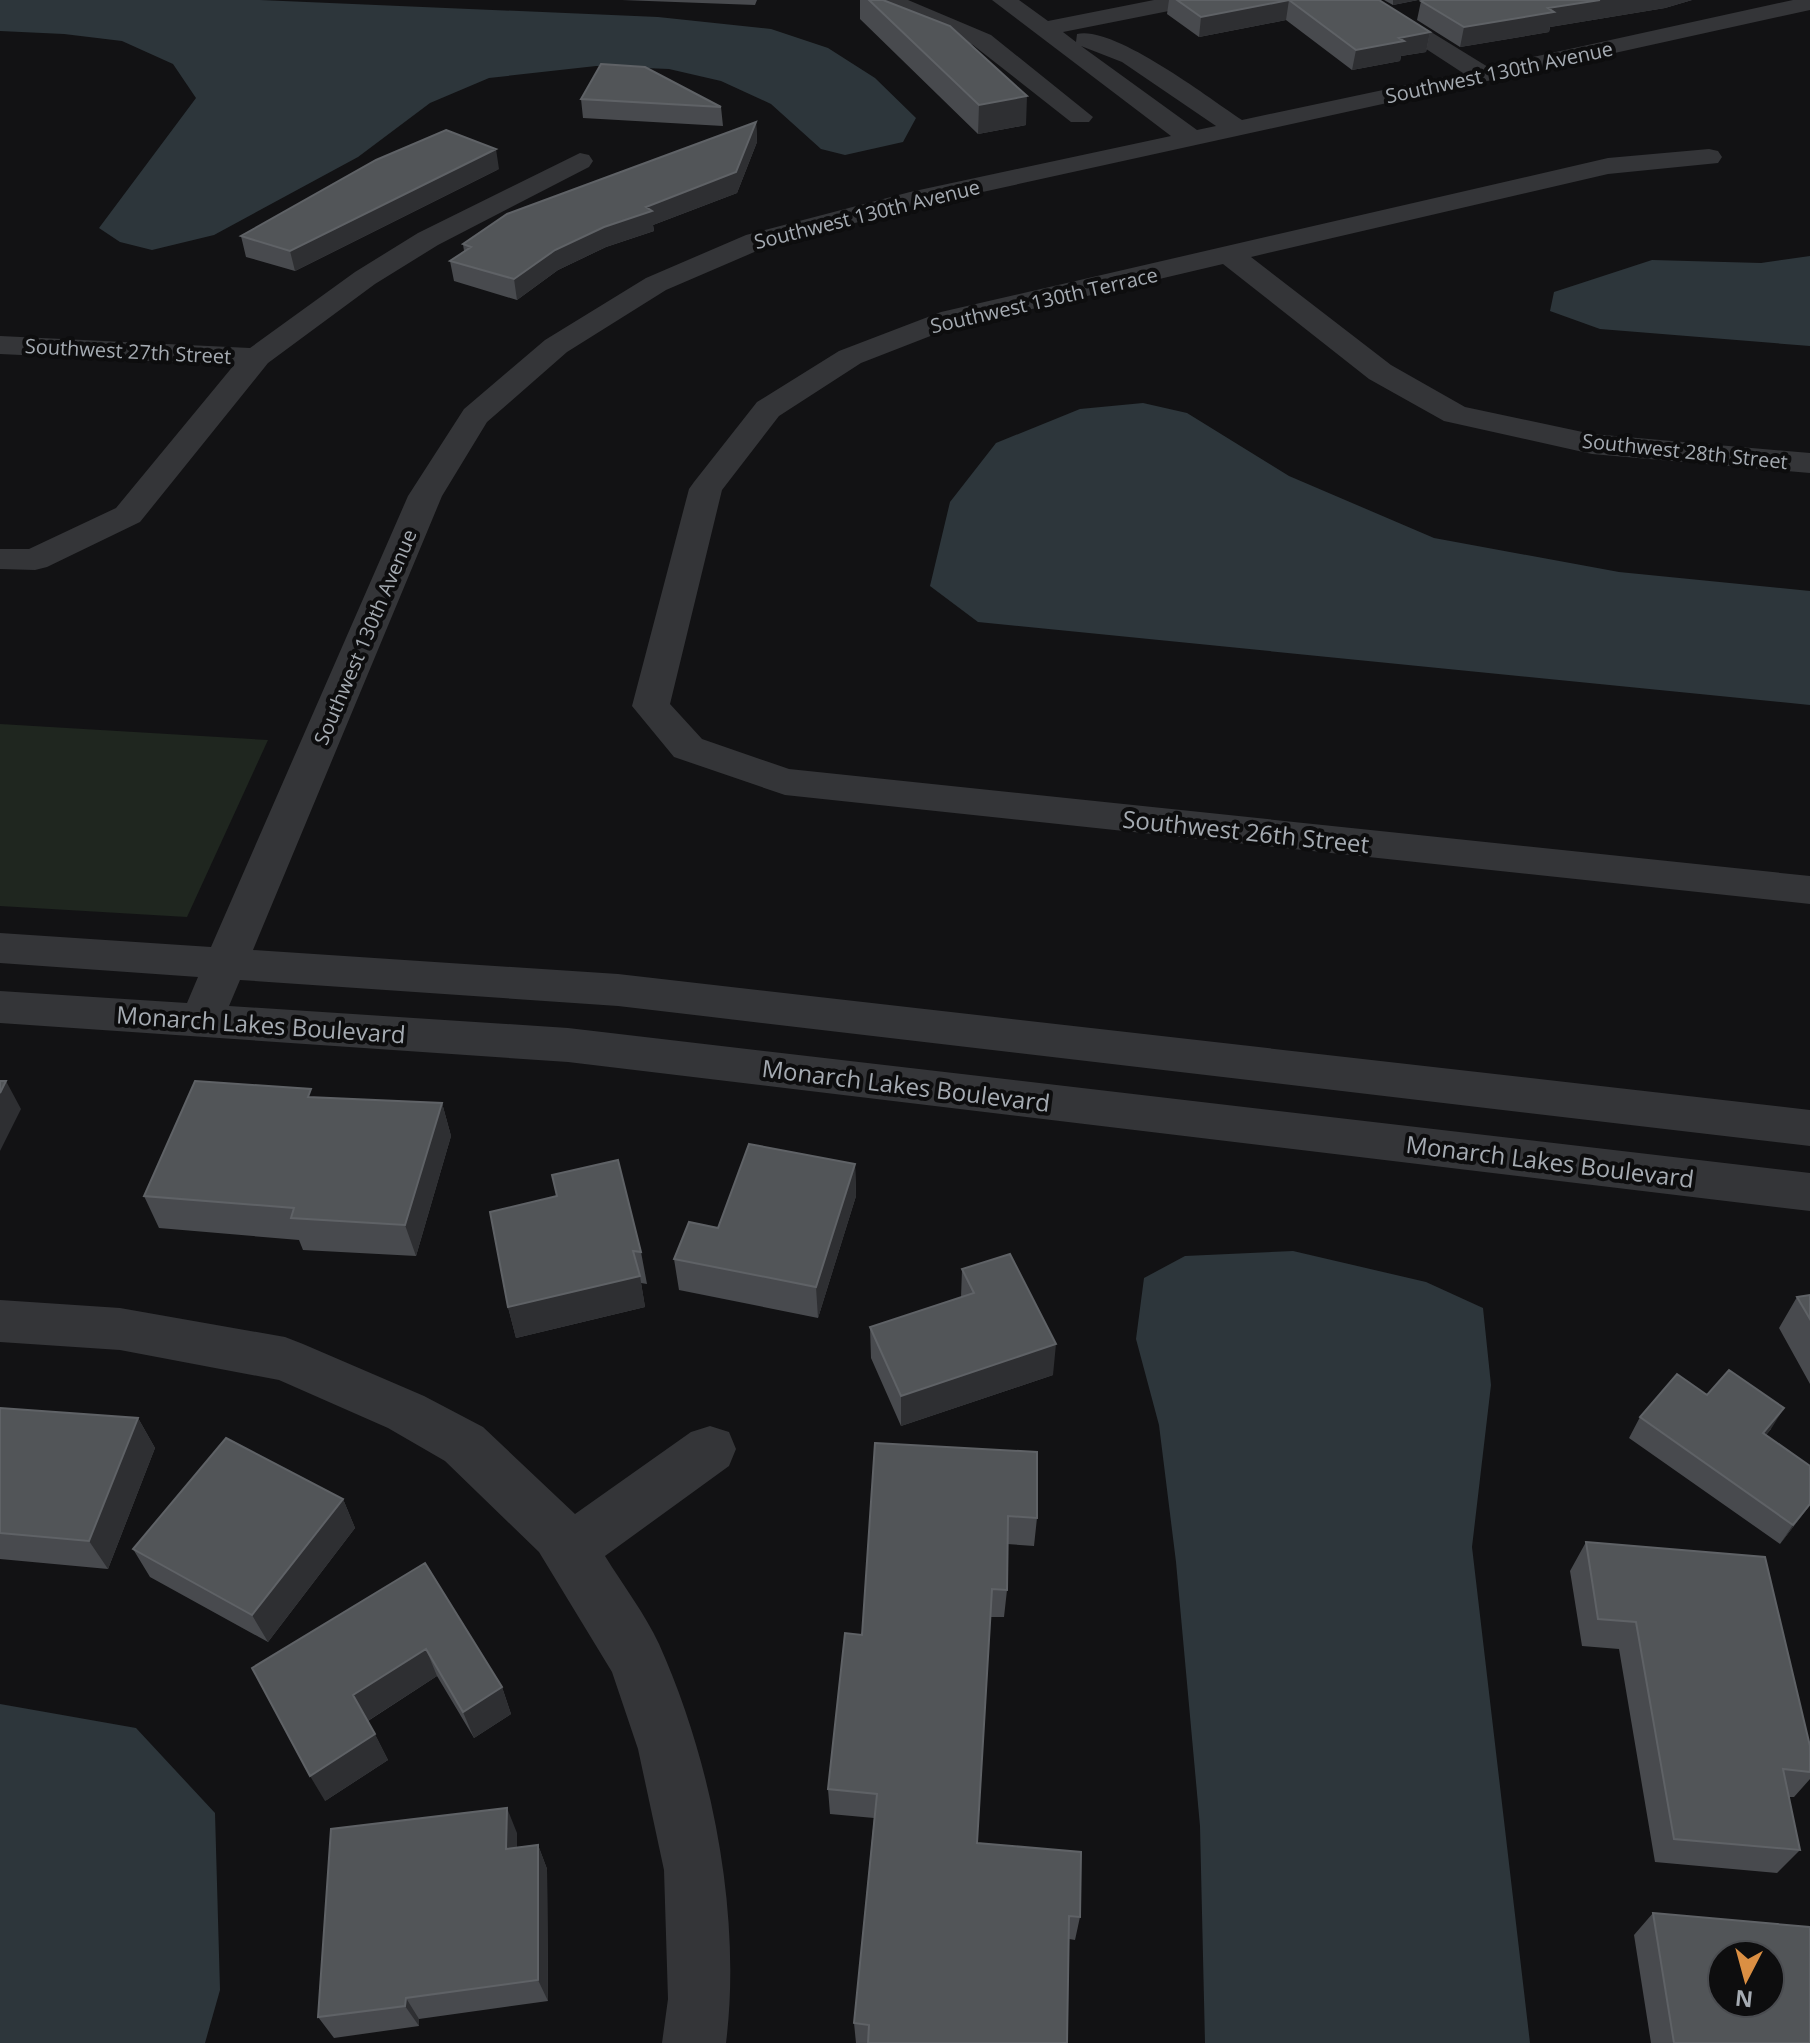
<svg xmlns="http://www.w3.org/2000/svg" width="1810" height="2043" viewBox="0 0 1810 2043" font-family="'Open Sans',sans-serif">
	<rect width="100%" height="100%" fill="#121214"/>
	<!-- green -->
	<path fill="#1f261f" d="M0 724 268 740 187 917 0 906Z"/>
	<!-- water -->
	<path fill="#2d363b" d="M0 0H260L658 17 771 29 828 48 875 78 916 118 903 142 845 155 821 149 771 104 721 81 669 69 596 66 489 78 430 103 358 157 214 235 152 250 120 242 99 228 196 98 173 64 122 41 64 34 0 31Z
		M1810 256V346L1600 329 1550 311 1554 292 1652 260 1761 263Z
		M1143 403 1187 413 1289 476 1434 538 1619 572 1810 591V705L978 622 930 586 950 502 996 443 1080 409Z
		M1293 1251 1426 1282 1483 1308 1491 1385 1472 1547 1530 2043H1205L1200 1826 1176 1562 1159 1425 1136 1339 1144 1278 1185 1256Z
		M0 1704 136 1728 215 1813 220 1990 205 2043H0Z"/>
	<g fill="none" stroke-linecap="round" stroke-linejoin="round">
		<!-- minor -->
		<path fill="#343538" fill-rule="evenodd" d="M876 0H908L991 35 1093 117 1089 122H1071L973 45 880 5Z
			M992 0H1019L1048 21 1154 0H1201L1197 5 1189 7 1063 32 1076 42 1077 34C1114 25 1210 99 1242 120L1463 73 1351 0H1379L1488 67 1793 0H1810V10L914 207 766 247 666 290 567 352 487 422 442 496 253 950 618 974 1810 1110V1146L618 1006 240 980 229 1006 568 1028 1810 1173V1211L568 1062 0 1023V991L187 1003 198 977 0 963V933L211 947 408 496 464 409 545 340 646 278 746 235 910 192 1171 136ZM1081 46 1122 62 1216 126 1197 130Z
			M1709 149 1718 151 1722 157 1718 163 1608 174 1251 257 1391 365 1465 407 1592 434 1810 453V473L1592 454 1444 421 1369 379 1223 264 951 328 861 363 779 416 722 490 670 704 702 739 789 769 1810 876V904L785 795 674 757 632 706 689 489 694 482 757 402 839 351 941 312 1608 158Z
			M580 153 589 155 593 161 589 167 438 245 375 284 268 363 140 522 47 567 35 570 0 569V549H29L116 508 234 365 0 354V336L250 348 355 272 418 233Z
			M0 1300 120 1308 285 1337 303 1344 424 1396 483 1427 575 1514 691 1432 710 1426 729 1432 736 1449 729 1466 605 1556C623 1585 645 1614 659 1644 712 1762 742 1915 726 2043H662L668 1999 664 1870 638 1749 612 1672 539 1552 445 1461 388 1428 279 1380 120 1350 0 1342Z"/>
	</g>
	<!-- wall -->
	<path fill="#484a4e" d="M622 0H757L755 5Z
		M860 0H883L1026 125 978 134 860 19Z
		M1169 0H1379L1430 32 1426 52 1401 56 1400 61 1352 70 1286 20 1199 37 1167 14Z
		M1384 0H1418L1393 5Z
		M1424 0H1692L1665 8 1550 27 1549 32 1460 47 1417 20 1421 1Z
		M581 99 721 107 723 126 583 118Z
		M756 122 757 142 737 193 653 225 654 231 606 247 558 270 517 300 454 281 450 261 464 251 463 244Z
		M499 169 295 271 246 257 241 236Z
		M314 1097 442 1103 451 1136 416 1256 303 1250 299 1240 159 1228 144 1196Z
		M855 1164 856 1196 818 1318 679 1290 674 1259 718 1228Z
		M490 1212 641 1252 647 1284 641 1283 645 1307 516 1338 508 1307Z
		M962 1269 1053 1375 901 1426 871 1358 870 1327 961 1298Z
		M1810 1295V1384L1779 1328 1797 1297Z
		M1707 1395 1771 1429 1766 1435 1810 1466V1505L1780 1544 1629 1438 1640 1417Z
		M0 1408 138 1418 155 1448 108 1569 0 1559Z
		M875 1443 1037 1518 1034 1546 1007 1544V1590L1004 1617H990L977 1843 1080 1917 1075 1940 1069 1939 1067 2043H856L854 2023 874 1818 830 1814 828 1789 862 1635Z
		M343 1499 355 1528 268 1642 150 1577 133 1549Z
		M1586 1542 1810 1746V1779L1794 1797H1789L1800 1850 1777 1873 1655 1862 1619 1649 1582 1646 1570 1571Z
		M425 1563 502 1687 511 1714 474 1738 437 1676 368 1721 388 1760 325 1801Z
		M517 1833V1847L538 1845 547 1869 548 2001 419 2019V2026L334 2038 318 2017Z
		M1653 1913 1810 2043H1651L1634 1935Z"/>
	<!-- shaded-wall -->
	<path fill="#2e2f32" d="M1289 0 1286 20 1199 37 1201 17Z
		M1393 0H1418L1393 5Z
		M1600 0H1692L1665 8 1550 27 1549 32 1460 47 1464 27 1548 8Z
		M1430 32 1426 52 1401 56 1400 61 1352 70 1356 50 1399 38Z
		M1027 96 1026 125 978 134 979 105Z
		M756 122 757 142 737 193 653 225 654 231 606 247 558 270 517 300 514 279 555 250 646 207Z
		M496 149 499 169 295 271 290 251Z
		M6 1081 21 1109 0 1151V1093Z
		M442 1103 451 1136 416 1256 405 1225Z
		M855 1164 856 1196 818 1318 816 1287Z
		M640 1276 645 1307 516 1338 508 1307Z
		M1056 1344 1053 1375 901 1426V1396Z
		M1784 1408 1771 1429 1750 1454 1763 1433Z
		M138 1418 155 1448 108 1569 89 1541Z
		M343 1499 355 1528 268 1642 252 1615Z
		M1810 1504V1505L1780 1544 1793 1525Z
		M426 1649 437 1676 366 1722 353 1695Z
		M502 1687 511 1714 474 1738 463 1712Z
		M375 1734 388 1760 325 1801 310 1776Z
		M507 1808 517 1833V1872L506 1849Z
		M538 1845 547 1869 548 2001 538 1980Z
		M406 1998 419 2019V2026L405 2006Z"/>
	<!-- building -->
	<path fill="#525558" stroke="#5f6266" stroke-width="2" fill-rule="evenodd" d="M869 0H883L950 26 1027 96 979 105Z
		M1177 0H1379L1430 32 1399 38 1404 41 1356 50 1289 0 1201 17Z
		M1424 0H1600L1548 8 1554 12 1464 27 1421 1Z
		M601 64 645 67 721 107 581 99Z
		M756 122 736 172 646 207 652 211 604 227 555 250 514 279 450 261 471 247 463 244 507 214Z
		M446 130 496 149 290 251 241 236 376 160Z
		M0 1081H6L0 1093Z
		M195 1081 311 1089 308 1097 442 1103 405 1225 291 1218 294 1208 144 1196Z
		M749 1144 855 1164 816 1287 674 1259 689 1222 718 1228Z
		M618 1160 641 1252 633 1251 640 1276 508 1307 490 1212 557 1196 552 1175Z
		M1010 1254 1056 1344 901 1396 870 1327 974 1293 962 1269Z
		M1810 1295V1319L1797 1297Z
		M1729 1370 1784 1408 1763 1433 1810 1466V1504L1793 1525 1640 1417 1677 1374 1707 1395Z
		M0 1408 138 1418 89 1541 0 1533Z
		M226 1438 343 1499 252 1615 133 1549Z
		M875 1443 1037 1452V1518L1008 1516 1007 1590 992 1589 977 1843 1081 1852 1080 1917 1069 1916 1067 2043H868L869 2025 854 2023 877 1794 828 1789 845 1633 862 1635Z
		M1586 1542 1765 1557 1810 1746V1772L1783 1769 1800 1850 1674 1839 1636 1622 1598 1619Z
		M425 1563 502 1687 463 1712 426 1649 353 1695 375 1734 310 1776 252 1668Z
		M507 1808 506 1849 538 1845V1980L406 1998 405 2006 318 2017 331 1829Z
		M1653 1913 1810 1927V2043H1674ZM1722 1955H1770V2003H1722Z"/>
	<g text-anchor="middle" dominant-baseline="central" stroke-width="8" stroke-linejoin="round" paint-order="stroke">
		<!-- far-street labels -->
		<g font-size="20" fill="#a5abb2" stroke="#0d0d0e">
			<text transform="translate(1499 72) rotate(-12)">Southwest 130th Avenue</text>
			<text transform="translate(867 214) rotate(-14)">Southwest 130th Avenue</text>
			<text transform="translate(1044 300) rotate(-13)">Southwest 130th Terrace</text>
			<text transform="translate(128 351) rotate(3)">Southwest 27th Street</text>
			<text transform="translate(1685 451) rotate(6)">Southwest 28th Street</text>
			<text transform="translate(365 637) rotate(-67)">Southwest 130th Avenue</text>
		</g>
		<!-- street labels -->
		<g font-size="24" fill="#a5abb2" stroke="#0d0d0e">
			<text transform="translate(1246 831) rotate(6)">Southwest 26th Street</text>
			<text transform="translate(261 1024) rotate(4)">Monarch Lakes Boulevard</text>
			<text transform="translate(906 1085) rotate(7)">Monarch Lakes Boulevard</text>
			<text transform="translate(1550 1161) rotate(7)">Monarch Lakes Boulevard</text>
		</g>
	</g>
	<!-- north arrow -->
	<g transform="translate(1746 1979) rotate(186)"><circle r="38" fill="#0d0d0e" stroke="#4a4c50" stroke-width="2"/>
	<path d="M0-6L14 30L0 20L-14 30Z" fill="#db8f43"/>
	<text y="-12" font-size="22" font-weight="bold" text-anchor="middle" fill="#a5abb2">N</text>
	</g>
</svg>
